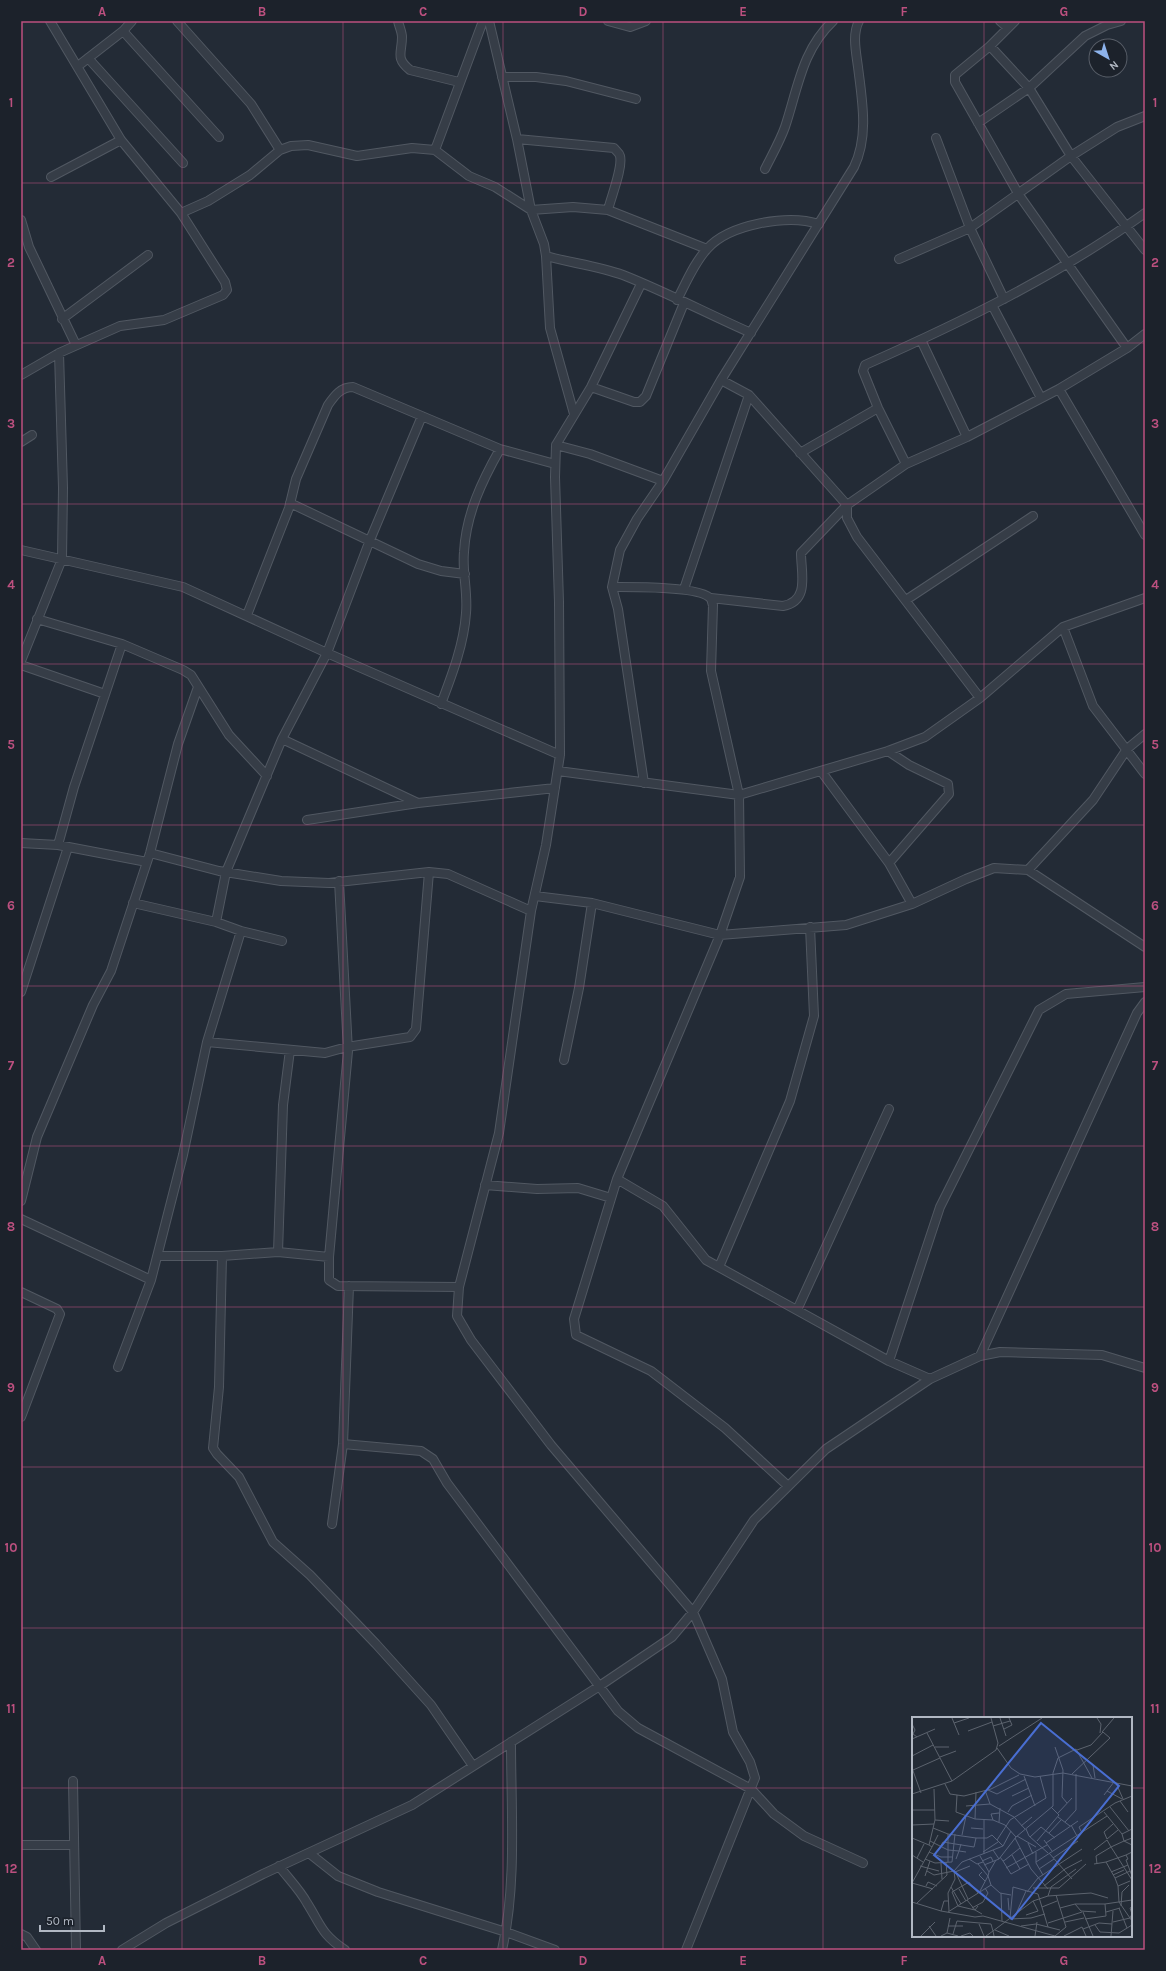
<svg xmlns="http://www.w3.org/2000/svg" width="1166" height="1971" viewBox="0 0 1166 1971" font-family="Karla,sans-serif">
	<rect width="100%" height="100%" fill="#232b36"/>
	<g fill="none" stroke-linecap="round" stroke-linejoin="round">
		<defs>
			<path id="minor" d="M177 21 251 104 280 150
				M398 21C399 26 402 32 402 37 402 53 395 58 410 70L459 82
				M489 21 517 139 531 210 573 207 608 210 707 249
				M608 21 630 27 646 21
				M1000 21 1008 28
				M1015 21 990 46 955 75V82L1019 195 1127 348
				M123 31 219 137
				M990 46 1029 88 1071 156 1145 250
				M88 58 183 163
				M78 66 123 31 132 21
				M502 77H536L566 81 636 99
				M978 123 1029 88 1085 36 1107 25 1121 21
				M517 139 614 148C616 151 619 152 620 156 623 168 611 197 608 210
				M435 150 483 21
				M765 169C772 155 780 141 785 127 798 88 802 50 833 21
				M51 177 121 140
				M181 213 208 201 250 175 280 150 291 146 308 145 357 156 412 148 435 150 469 176 495 187 531 210 544 244 546 256C571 263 598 266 623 275 666 292 708 314 751 333
				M21 220 29 247 76 345
				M546 256 550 328 574 414
				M899 259 970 228 936 138
				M641 284 591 387 556 445 590 454 663 481 637 519 620 550 612 587 618 609 644 783
				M1004 299 970 228 1071 156 1117 127 1145 116
				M677 300C686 283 694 263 707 249 729 224 788 214 819 224
				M992 305 1041 398
				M62 319 148 255
				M921 340 967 437
				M21 375 59 353 120 326 164 320 223 295 227 290 225 282 181 213 121 140 50 21
				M721 380 749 395 847 505V518L857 537 980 698
				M591 387 634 402H640L646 396 684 303
				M1059 389 1145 535
				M21 442 32 435
				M556 445 555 477 559 602 560 755 546 845 531 911 499 1133 459 1287 457 1316 471 1340 551 1445 693 1612 722 1679 733 1732 750 1762 755 1778 686 1950
				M800 453 878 408
				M906 464 878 408 863 371 865 365C962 322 1059 275 1145 213
				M663 481 721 380 854 167C869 136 862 100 858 67 856 52 852 34 859 21
				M290 503 418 564 441 571 465 574
				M21 550 183 587 327 653 560 755
				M612 587C630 587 702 586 711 599 712 601 712 603 713 605L711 671 739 795 740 877 720 935 617 1179 574 1319 576 1335 651 1371 725 1428 788 1486
				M684 589 749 395
				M711 598 783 606C810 601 801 573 801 553L847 505 906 464 967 437 1059 389 1127 348 1145 334
				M906 600 1033 516
				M247 615 289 508 296 479 328 405C335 395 341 387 353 387L500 449
				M37 619 122 644 183 670 191 675 229 735 267 776
				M1063 627 1093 706 1145 774
				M21 661 62 559 63 488 59 353
				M21 665 105 694
				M441 704C452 675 464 644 466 613 468 592 462 572 464 552 466 514 482 481 500 449L555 464
				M282 739 418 803
				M888 751 909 765 948 784 949 794 889 863
				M558 771 739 795 888 751 925 737 980 698 1063 627 1145 598
				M821 771 889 863 912 904
				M307 820 418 803 555 788
				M21 843 58 845 147 862
				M58 845 74 787 122 644
				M150 853 219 871 281 881 329 883 429 872 448 874 531 911
				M1028 870 1093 800 1127 749 1145 734
				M339 881 348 1051 329 1257V1280L338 1286 459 1287
				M535 896 592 903 720 935 846 925 912 904 966 879 994 868 1028 870 1145 947
				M133 903 216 922 241 931 282 941
				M216 922 226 872 282 739 327 653 370 540 422 416
				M21 992 68 847
				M207 1042 325 1053 347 1047 410 1037 416 1029 429 872
				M564 1060 579 988 592 903
				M617 1179 663 1206 706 1260 889 1361 930 1379
				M485 1185 537 1189 578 1188 611 1198
				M21 1201 37 1137 93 1005 111 971 150 853 178 744 198 687
				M21 1219 151 1280
				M278 1252 283 1105 290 1050
				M158 1256H222L278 1252 329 1257
				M222 1256 219 1387 213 1448 217 1454 239 1477 273 1542 310 1575 376 1644 431 1705 473 1766
				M719 1267 790 1101 814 1016 810 927
				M21 1292 57 1309 60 1314 21 1417
				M797 1310 889 1109
				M980 1356 1137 1013 1145 1002
				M889 1361 940 1207 1039 1010 1066 994 1145 987
				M118 1367 151 1280 183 1155 207 1042 241 931
				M343 1444 421 1451 433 1459 447 1483 618 1711 638 1728 751 1789 774 1814 804 1836 863 1863
				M332 1524 343 1444 349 1286
				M73 1781 76 1950
				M21 1845H73
				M309 1853 338 1876 378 1892 506 1932 555 1950
				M279 1866C288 1878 300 1890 307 1903 321 1925 321 1934 345 1950
				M21 1934 27 1937 36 1950
				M122 1950 166 1923 263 1874 412 1805 598 1687 672 1637 693 1612 754 1520 826 1449 930 1379 980 1356 1000 1352 1102 1355 1145 1368
				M502 1950C517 1884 511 1810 511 1742"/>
		</defs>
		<!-- minor casing -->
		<use href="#minor" stroke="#515862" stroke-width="10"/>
		<!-- minor -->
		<use href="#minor" stroke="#363d47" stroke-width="8"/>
	</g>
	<!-- grid -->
	<path fill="none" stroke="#bc507f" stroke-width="1" stroke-opacity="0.55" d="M182 21V1950M343 21V1950M503 21V1950M663 21V1950M823 21V1950M984 21V1718M21 183H1145M21 343H1145M21 504H1145M21 664H1145M21 825H1145M21 986H1145M21 1146H1145M21 1307H1145M21 1467H1145M21 1628H1145M21 1788H913M1131 1788H1145M984 1936V1950"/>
	<!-- overview -->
	<g transform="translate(912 1717)">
		<rect width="220" height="220" fill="#232b36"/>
		<path fill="none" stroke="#5c636e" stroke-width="1" d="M40 1 47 18M88 1 94 19M185 1 189 7 188 16M42 6 57 1M0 7 3 13 1 17 5 20M81 9 98 4M92 12 100 8 97 1M56 14 80 5M190 15 202 1M15 16 28 41M0 22 23 12M87 29 130 1M23 30H37M143 30 151 53 150 80 155 86M85 31 99 51 108 57 123 60 151 56 220 69M165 33 179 28 191 15M0 39 21 28M28 40 44 34M181 48 183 61M0 51 9 76M1 53 28 41 40 64M160 57 198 21 191 15M112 59 123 89M204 66 211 82M33 67 38 77 52 79 79 72 107 58M73 73 78 87 102 100 113 112M76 73 85 77 114 62M195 74 210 82M0 77 40 64 84 33 86 26 79 1M45 78 44 95 63 102 81 103 93 108 104 120M192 78 202 65M100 79 117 71M208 84 216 95M54 89 78 87M198 90 217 114M0 93H23M96 95 100 89 120 78M192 95 210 117 220 112M146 96 160 81M146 100 158 109M63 102 64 75M72 102V137M23 103 37 104M81 103 79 97 87 96M87 105 88 91M153 105 164 93V57M0 108 22 107M159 108 165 119M109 109 120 100M21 111 36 117 64 121H75L80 118 85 123M59 111 71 112M114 112 117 119 136 136M137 116 149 103M170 116 167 110 203 86 220 79M210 117 212 124 220 121M50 118 54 99M105 119 124 130M118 120 129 110 143 121M0 121 17 128M103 121 119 152 136 172M195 122 192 115 201 107M195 122 206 113M132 123 140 134M18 124 36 133 47 134 49 127M125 124 147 98 139 90M116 126 121 137M134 126 166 104M220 128 212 124 199 130 220 163M91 129 85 123 98 103 134 81 128 59M20 130 26 118M182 133 195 123 199 130 184 139 185 147M17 135 29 140H40M71 135 86 125M124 135V146L131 158M220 135 214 138 216 142 214 143 220 159M137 136 160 162M0 138 11 145M23 138 31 125 62 130 64 121M100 138 108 152M68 139 77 155 76 159 79 168 88 176 99 178M88 140 91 144 93 143 108 131M5 141 12 127M141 141 166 124M13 142 23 146 40 145 43 117M44 142 47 134 54 135M57 142 65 147 71 145M87 142 104 120 141 89V56L146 41 164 32 180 61M70 144 79 140 81 144M91 144 99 157 117 147M36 145V117M124 145 195 99M29 146 30 162M66 147 76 159 68 174M182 147 194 145M72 148 87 142 81 133 91 129 99 114M8 149 27 154M94 151 135 128M127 152 142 142M15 154 22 158 42 154 50 145 81 133M218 154 203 161 206 169 218 164M43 155 58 149M70 155 67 158 73 164M77 155 84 143M199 155 216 148M44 156 56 182M201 158 212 153M13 159 18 144M203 161 194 145 214 138M0 166 20 130 17 128 23 103 22 72M0 166 21 172M14 169 16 165 25 169M132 169 153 152 170 143M206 169 207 185 220 204M39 170 49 187M121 171H147L174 147M47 172 54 184M40 175 46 189 63 193 66 189M40 175 57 165 66 176M115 175 126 161 170 132M89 176 90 204M136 179 139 170 164 152M96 181 97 193M55 183 63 193 70 197M0 185 29 194 63 200 71 199 143 219M5 186 35 158 34 145M163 187 169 194 184 195M209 189 210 175 217 168M130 190 145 184M60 191 71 185 76 176 73 171M148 191 163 187H193L220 183M207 191 215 211M29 194 32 184H36M37 194 36 176 43 162 42 154M36 195 79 168M171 195 181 219M194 195 208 191M104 197 114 174M114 198 126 194 121 184M98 201 101 170 126 177 136 210M98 202 119 201 133 197M173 202 194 199 193 187M153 205 172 201M201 205 218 201 220 197 218 191 220 190M136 206 170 195M67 207 72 219M183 208 188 215 207 216 220 208M17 209 24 219M36 209H51M109 209 124 207 148 213M171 212 187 206 200 207M83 213 97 219M81 214 121 184 136 179 179 176 196 181M35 216 38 201M41 217 45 204 79 207 81 214M9 219 23 205M29 219 35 216 46 219M49 219 58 216 61 219M74 219 81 214 82 219M123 219 125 205M143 219 154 210 144 178M152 219 170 210 174 219M199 219 201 194"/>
		<path fill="#496ed2" fill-opacity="0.15" stroke="#496ed2" stroke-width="2" d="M129 6 207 69 100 202 22 138Z"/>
		<rect width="220" height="220" fill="none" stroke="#b1b8c3" stroke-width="2"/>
	</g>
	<!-- border -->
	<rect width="1166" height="1971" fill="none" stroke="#1c222b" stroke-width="44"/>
	<!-- north arrow -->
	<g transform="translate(1108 58) rotate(141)"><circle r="19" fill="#1c222b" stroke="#585e68"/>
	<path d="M0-3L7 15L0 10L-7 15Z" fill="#8db3ec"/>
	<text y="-6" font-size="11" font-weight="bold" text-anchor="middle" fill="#b1b8c3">N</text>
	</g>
	<!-- scale -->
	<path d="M40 1925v6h64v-6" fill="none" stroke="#b1b8c3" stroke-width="2"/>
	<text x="46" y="1925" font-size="12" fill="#b1b8c3" stroke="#1c222b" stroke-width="3" paint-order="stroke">50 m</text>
	<rect x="22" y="22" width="1122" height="1927" fill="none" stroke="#bc507f" stroke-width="1.5"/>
	<g font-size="13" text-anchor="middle" font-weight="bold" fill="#bc507f">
		<text x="102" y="16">A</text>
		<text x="262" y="16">B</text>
		<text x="423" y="16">C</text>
		<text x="583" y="16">D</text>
		<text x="743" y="16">E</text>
		<text x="904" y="16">F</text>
		<text x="1064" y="16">G</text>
		<text x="11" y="107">1</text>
		<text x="1155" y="107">1</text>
		<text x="11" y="267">2</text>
		<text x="1155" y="267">2</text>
		<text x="11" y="428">3</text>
		<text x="1155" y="428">3</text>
		<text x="11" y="589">4</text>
		<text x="1155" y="589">4</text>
		<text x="11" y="749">5</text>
		<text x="1155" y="749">5</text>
		<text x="11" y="910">6</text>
		<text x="1155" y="910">6</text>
		<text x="11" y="1070">7</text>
		<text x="1155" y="1070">7</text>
		<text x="11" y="1231">8</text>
		<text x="1155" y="1231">8</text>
		<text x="11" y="1392">9</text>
		<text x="1155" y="1392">9</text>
		<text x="11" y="1552">10</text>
		<text x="1155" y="1552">10</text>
		<text x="11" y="1713">11</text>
		<text x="1155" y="1713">11</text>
		<text x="11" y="1873">12</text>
		<text x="1155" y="1873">12</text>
		<text x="102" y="1965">A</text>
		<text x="262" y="1965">B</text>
		<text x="423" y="1965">C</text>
		<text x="583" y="1965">D</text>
		<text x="743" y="1965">E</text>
		<text x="904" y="1965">F</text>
		<text x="1064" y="1965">G</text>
	</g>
</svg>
